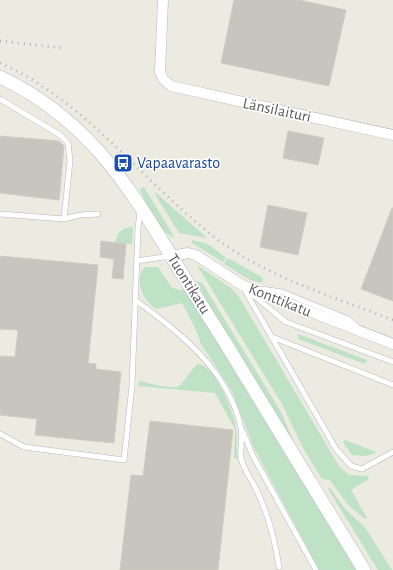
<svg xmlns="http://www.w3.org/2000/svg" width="393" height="570" viewBox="0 0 393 570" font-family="'Alegreya Sans',sans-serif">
	<rect width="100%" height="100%" fill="#ebebe1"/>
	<!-- green -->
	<path fill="#bfe1c5" d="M144 187 147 192 175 238C157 231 147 207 140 189Z
		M155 192 207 238 179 233 156 196Z
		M133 227 132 244 115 243C117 233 122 227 133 227Z
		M192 240 208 244 226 258 223 262 192 243Z
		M228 258 263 278 262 283 250 280 224 264Z
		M197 265 231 288 239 297 339 466 349 475 368 476 369 479 351 490 367 518 365 519 348 505 330 480 322 479 303 448 282 404Z
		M145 267H158L172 288 180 290 185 289 356 570H319L253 446 232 391 201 344 196 330 182 303 157 309C143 302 133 279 145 267Z
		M197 281 203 284 281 412 298 451 195 283Z
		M298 334 367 360V361L365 364 298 339Z
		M198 364C215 365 234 413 236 428 238 438 235 449 239 459L234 458 235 429 215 393 138 386 139 382 141 381C149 383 171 390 179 386 184 383 191 369 198 364Z
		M345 440 376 452V453L366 456 352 455 343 442Z
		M330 488 346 510 364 526 392 570H378L328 489Z"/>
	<!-- building -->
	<path fill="#c7c5be" stroke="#cfcdc0" d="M234 0H299L346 10 329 86 221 63Z
		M288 131 324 138 318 165 283 158Z
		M0 136 59 141 64 146 59 200 0 193Z
		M268 205 307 213 298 255 260 247Z
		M392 208H393V301L361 289Z
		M101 241 126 244 123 279 112 278 114 259 100 257Z
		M0 256 98 265 88 363 96 364V369L121 372 114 443 35 435 37 419 0 415V356L15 357 18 330 0 329Z
		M150 421 233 430 218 570H120L131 475 143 476Z"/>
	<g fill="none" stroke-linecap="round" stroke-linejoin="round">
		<defs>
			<path id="service" d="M0 99 60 135 68 143 70 161 64 219
				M0 214 64 219 80 215 98 214
				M136 261 171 256
				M243 287 336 449 351 466 362 469 393 452
				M262 289 282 292 348 319 356 326
				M248 291 286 322 393 362
				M135 300C180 332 229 371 241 428 243 438 240 449 241 458 243 469 253 481 257 491 269 516 275 540 279 567
				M272 337 393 385
				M243 432 253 456 316 570
				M0 434 24 447 124 460 132 386 138 228 140 212"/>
			<path id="minor" d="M163 0 160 72 163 79 171 86 393 135
				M172 256 188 253 196 255 242 285 393 344"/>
			<path id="tertiary" d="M0 77C84 117 124 178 170 254 188 284 207 314 226 344 272 419 318 495 364 570"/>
		</defs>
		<!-- service casing -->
		<use href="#service" stroke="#b7b8bd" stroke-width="6"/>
		<!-- minor casing -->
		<use href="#minor" stroke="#b7b8bd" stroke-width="11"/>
		<!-- tertiary casing -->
		<use href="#tertiary" stroke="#b7b8bd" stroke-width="14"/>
		<!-- service -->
		<use href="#service" stroke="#fff" stroke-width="5"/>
		<!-- minor -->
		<use href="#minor" stroke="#fff" stroke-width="10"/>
		<!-- tertiary -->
		<use href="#tertiary" stroke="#fff" stroke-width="13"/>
		<!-- rail -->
		<path stroke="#b2b3b3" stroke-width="3" stroke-dasharray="1 5" stroke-linecap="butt" d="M0 41 62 48
			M0 63C84 100 138 176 208 232 261 276 330 295 393 320"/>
	</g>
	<!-- icons -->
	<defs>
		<symbol id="bus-square" viewBox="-11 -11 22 22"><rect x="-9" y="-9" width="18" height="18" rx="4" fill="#1a4fb4" stroke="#fff"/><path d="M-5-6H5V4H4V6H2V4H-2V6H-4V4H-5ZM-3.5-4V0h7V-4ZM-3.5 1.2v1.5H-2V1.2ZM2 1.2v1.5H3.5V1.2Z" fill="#fff"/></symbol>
	</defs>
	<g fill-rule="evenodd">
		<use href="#bus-square" x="112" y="152" width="22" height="22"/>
	</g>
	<g text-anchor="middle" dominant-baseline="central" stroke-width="3" stroke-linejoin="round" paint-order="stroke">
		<!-- street labels -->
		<g font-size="16" fill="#5a5c61" stroke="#fff">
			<text transform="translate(277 110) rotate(12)">Länsilaituri</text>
			<text transform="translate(189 284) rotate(58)">Tuontikatu</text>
			<text transform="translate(280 300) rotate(22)">Konttikatu</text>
		</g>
		<!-- transit labels -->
		<g font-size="16" fill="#164399" stroke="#fff" text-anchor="start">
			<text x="137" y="163">Vapaavarasto</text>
		</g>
	</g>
</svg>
